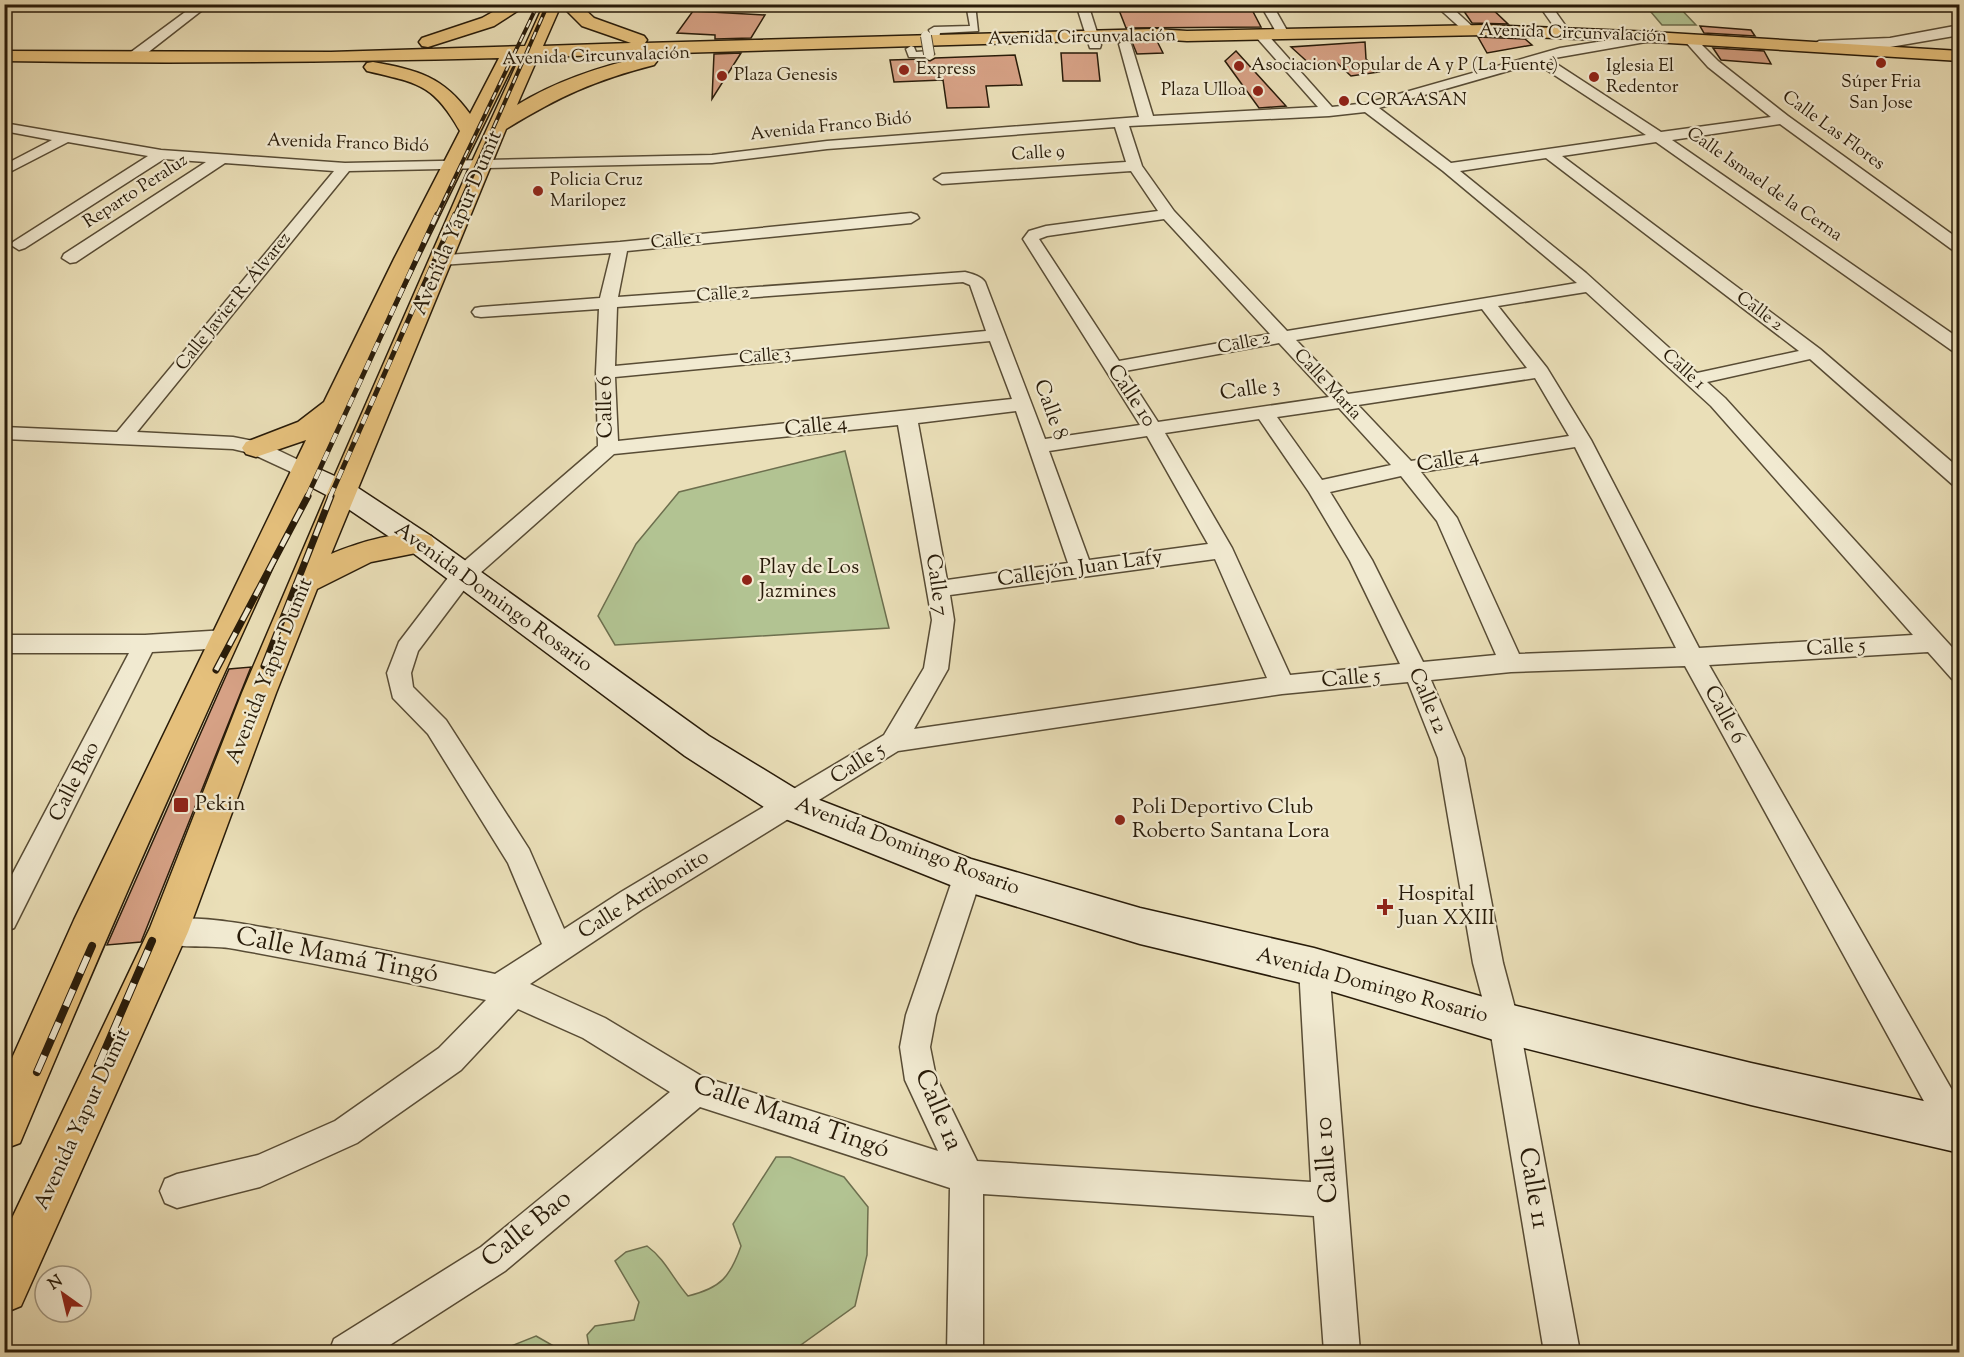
<svg xmlns="http://www.w3.org/2000/svg" width="1964" height="1357" viewBox="0 0 1964 1357" font-family="'Sorts Mill Goudy',serif">
	<rect width="100%" height="100%" fill="#eadfb8"/>
	<filter id="stains"><feTurbulence type="fractalNoise" baseFrequency=".00333" numOctaves="4"/><feColorMatrix values="0 0 0 0 .2 0 0 0 0 .09 0 0 0 0 .02 0 0 0 .5 -.17"/></filter>
	<radialGradient id="worn" r=".72"><stop offset=".6" stop-color="#630" stop-opacity="0"/><stop offset="1" stop-color="#630" stop-opacity=".3"/></radialGradient>
	<!-- green -->
	<path fill="#b2c392" stroke="#6d6f4e" stroke-width="1.5" d="M1645 5H1677L1696 25H1662Z
		M845 451 889 628 615 645 598 616 636 544 679 492Z
		M776 1157H790L844 1177 868 1207 867 1255 855 1306 791 1352H590L587 1335 595 1326 634 1320 639 1302 615 1261 626 1252 647 1246C665 1259 673 1279 688 1296 721 1288 730 1277 741 1246L733 1224Z
		M536 1336 559 1349 561 1352H496Z"/>
	<!-- building -->
	<path fill="#d6a185" stroke="#281b09" stroke-width="1.5" d="M1249 4 1261 27 1126 28 1117 5Z
		M1459 4H1487L1508 24 1472 23Z
		M693 11 765 15 751 38 715 39V35L677 33Z
		M1700 26 1751 30 1755 36 1704 33Z
		M1478 37 1525 39 1532 45 1487 53Z
		M1157 41 1163 53 1137 54 1132 42Z
		M1365 42 1366 59 1379 72 1351 76 1337 63 1312 66 1291 47Z
		M1713 48 1764 51 1771 64 1721 60Z
		M1236 51 1286 106 1259 108 1225 61Z
		M741 53 712 99 714 54Z
		M1061 53H1097L1100 81H1063Z
		M1015 55 1022 85 986 86 989 107 947 108 943 80 894 82 890 60 924 59 930 61 935 58Z
		M251 667 141 942 107 945 229 669Z"/>
	<g fill="none" stroke-linecap="round" stroke-linejoin="round">
		<defs>
			<path id="pedestrian" d="M966 4H975L978 31 940 33 939 38H923V34L930 33 929 30 934 27 970 26Z
				M911 46 914 47 916 52 929 51 934 54 929 57H909L906 49Z"/>
			<path id="minor" d="M196 4H210L137 61H127L125 58 127 55Z
				M1036 4H1072C1064 10 1044 10 1036 4Z
				M1076 4H1088L1101 45 1100 48H1090L1089 45Z
				M1260 4H1272L1289 34 1287 37H1279Z
				M1434 4H1448L1475 29 1469 33 1465 32Z
				M1538 4H1550L1570 32 1568 35H1560Z
				M1261 31 1265 32 1332 107 1367 103 1560 48 1653 33 1659 37 1657 40 1549 59 1661 132 1771 117 1708 67 1683 39 1685 36H1693L1718 61 1788 116 1960 240V253L1954 251 1780 124 1672 140 1960 339V353L1954 352 1656 142 1562 156 1820 349 1960 469V487L1953 485 1810 359 1707 382 1725 398 1960 656V681L1952 679 1928 652 1709 665 1960 1104V1150L1948 1145 1685 666 1511 672 1431 680 1464 758 1503 963 1519 1023 1580 1352H1544L1489 1023 1473 963 1438 758 1408 682 1282 694 898 751 641 910 530 984 605 1018 703 1077 938 1151 905 1080 900 1047 906 1015 954 875 958 866 968 863 978 866 982 875 936 1015 930 1047 936 1077 977 1161 1311 1182 1299 967 1304 957 1314 953 1324 957 1329 967 1360 1352H1324L1314 1216 983 1194V1352H947L950 1188 700 1107 505 1271 379 1352H329L334 1339 481 1247 670 1092 583 1038 518 1009 461 1070 357 1143 260 1187 177 1208 165 1203 160 1191 165 1179 177 1174 258 1155 335 1121 439 1048 486 1000C403 981 319 964 235 949 210 944 182 950 158 941L154 932 158 923C188 911 252 926 285 931 355 944 425 959 495 974L542 944 508 863 428 734 393 698 387 673 399 642 454 570 598 446 596 372 599 309 481 317 475 316 472 312 475 308 481 307 600 298 611 253 441 265 433 260 435 256 620 242 911 213 917 215 919 218 911 223 627 251 618 297 965 272C972 274 981 276 985 282L1045 439 1140 425 1023 239 1029 231 1046 226 1158 211 1131 171 942 184 934 179 942 174 1126 162 1115 127 827 149 712 163 349 171 137 432 233 437 263 443 311 466 314 471 311 476 304 478 250 453 233 449 4 439V427L117 432 334 171 225 163 76 262 70 263 62 258 64 254 206 162 164 159 25 248 19 250 11 245 13 242 148 156 68 142 4 175V165L52 140 4 131V123L161 150 345 163 712 155 827 141 1139 117 1119 44 1125 40 1131 44 1153 116 1318 107 1257 38 1255 35 1257 32ZM1536 63 1646 135 1451 163 1379 108ZM1365 112 1443 171 1577 283 1287 331 1174 211 1142 166 1129 126 1329 116ZM1546 158 1799 351 1697 373 1586 273 1460 171ZM1164 219 1270 334 1119 361 1039 239 1047 236ZM963 282 970 285 986 331 615 366 617 307ZM1586 292 1711 406 1913 635 1699 648 1591 440 1547 368 1498 306ZM1482 309 1527 368 1348 394 1296 340ZM990 341 1012 399 618 441 615 377ZM1279 343 1329 397 1158 422 1125 371ZM1535 378 1569 436 1411 461 1358 405ZM1339 408 1391 465 1322 480 1277 417ZM1016 411 1068 563 947 580 918 423ZM1259 419 1309 492 1350 561 1400 664 1290 675 1232 548 1165 433ZM898 425 932 620 924 668 884 735 621 892 564 929 529 849 446 720 413 687 411 673 418 651 470 582 614 454ZM1147 436 1208 544 1089 560 1049 451ZM1575 447 1676 648 1519 654 1457 518 1421 472ZM1401 476 1437 521 1496 655 1423 662 1372 560 1330 492ZM1215 559 1267 678 914 729 948 669 954 620 950 595Z
				M226 630 234 633 238 639 234 645 226 648 152 652 14 928 4 932V890L129 653H4V635H145Z"/>
			<path id="tertiary" d="M1960 25V35L1890 47 1819 51 1811 46 1819 41 1890 38Z"/>
			<path id="secondary" d="M304 462 352 484 431 536 709 736 804 794 971 859 1140 908 1314 948 1504 1003 1751 1063 1960 1109V1153L1751 1105 1504 1043 1314 986 1140 944 968 892 778 816 685 756 409 550 332 498 294 478 290 471 294 464Z"/>
			<path id="primary" d="M507 4H528L494 26 428 47 422 46 419 42 422 38 482 18Z
				M544 4H579L594 18 644 36 647 40 645 43 1155 29 1187 31 1485 25 1653 32 1960 51V61L1653 42 1485 35 1187 41 1155 39 538 57 517 105C558 80 601 66 648 56L654 57 657 61 654 65C595 80 558 97 506 129L331 554C357 543 403 528 431 536L435 543 431 550 371 562 317 589 276 693 188 932 21 1306 4 1313V1235L150 928 242 693 328 491 470 166 520 57H515L516 59C339 415 173 776 20 1143L4 1149V1076L74 920 306 440 256 457 246 454 242 448 246 442 298 422 324 402 394 259 460 131C433 83 417 83 367 71L364 67 367 63 373 62C417 70 443 76 470 114L499 58C334 62 169 64 4 61V51L331 52 525 46ZM561 5 582 26 631 43 543 46Z"/>
		</defs>
		<!-- pedestrian casing -->
		<use href="#pedestrian" stroke="#584c35" stroke-width="3"/>
		<!-- minor casing -->
		<use href="#minor" stroke="#584c35" stroke-width="3"/>
		<!-- tertiary casing -->
		<use href="#tertiary" stroke="#584c35" stroke-width="3"/>
		<!-- secondary casing -->
		<use href="#secondary" stroke="#281b09" stroke-width="3"/>
		<!-- primary casing -->
		<use href="#primary" stroke="#281b09" stroke-width="3"/>
		<!-- pedestrian -->
		<use href="#pedestrian" fill="#f1ead1" fill-rule="evenodd"/>
		<!-- minor -->
		<use href="#minor" fill="#f1ead1" fill-rule="evenodd"/>
		<!-- tertiary -->
		<use href="#tertiary" fill="#f1ead1" fill-rule="evenodd"/>
		<!-- secondary -->
		<use href="#secondary" fill="#f1ead1" fill-rule="evenodd"/>
		<!-- primary -->
		<use href="#primary" fill="#e5c07c" fill-rule="evenodd"/>
		<defs>
			<path id="rail-far3" d="M437 215 538 4
				M455 215 548 4"/>
			<path id="rail-far2" d="M307 497 437 214
				M330 497 455 214"/>
			<path id="rail-far1" d="M264 666 331 496
				M216 670 308 496"/>
			<path id="rail" d="M98 1066 152 941
				M37 1072 92 946"/>
		</defs>
		<!-- rail-far3 casing -->
		<use href="#rail-far3" stroke="#281b09" stroke-width="4"/>
		<!-- rail-far2 casing -->
		<use href="#rail-far2" stroke="#281b09" stroke-width="5"/>
		<!-- rail-far1 casing -->
		<use href="#rail-far1" stroke="#281b09" stroke-width="7"/>
		<!-- rail casing -->
		<use href="#rail" stroke="#281b09" stroke-width="8"/>
		<!-- rail-far3 -->
		<use href="#rail-far3" stroke="#f1ead1" stroke-width="2" stroke-dasharray="8" stroke-linecap="butt"/>
		<!-- rail-far2 -->
		<use href="#rail-far2" stroke="#f1ead1" stroke-width="4" stroke-dasharray="10" stroke-linecap="butt"/>
		<!-- rail-far1 -->
		<use href="#rail-far1" stroke="#f1ead1" stroke-width="4.5" stroke-dasharray="14" stroke-linecap="butt"/>
		<!-- rail -->
		<use href="#rail" stroke="#f1ead1" stroke-width="6" stroke-dasharray="18" stroke-linecap="butt"/>
		<defs>
			<path id="pedestrian-bridge" d="M926 36 929 54"/>
		</defs>
		<!-- pedestrian-bridge casing -->
		<use href="#pedestrian-bridge" stroke="#584c35" stroke-width="12" stroke-linecap="butt"/>
		<!-- pedestrian-bridge -->
		<use href="#pedestrian-bridge" stroke="#f1ead1" stroke-width="10"/>
	</g>
	<!-- markers -->
	<g fill="#8f2418" stroke="#f1ead1" stroke-width="2">
		<circle cx="1881" cy="63" r="6"/>
		<circle cx="1239" cy="66" r="6"/>
		<circle cx="904" cy="70" r="6"/>
		<circle cx="722" cy="76" r="6"/>
		<circle cx="1594" cy="77" r="6"/>
		<circle cx="1258" cy="91" r="6"/>
		<circle cx="1344" cy="101" r="6"/>
		<circle cx="538" cy="191" r="6"/>
		<circle cx="747" cy="580" r="6"/>
		<rect x="173" y="797" width="16" height="16" rx="3"/>
		<circle cx="1120" cy="820" r="6"/>
		<path d="M1382 898h6v6h6v6h-6v6h-6v-6h-6v-6h6z"/>
	</g>
	<g text-anchor="middle" dominant-baseline="central" stroke-width="4.5" stroke-linejoin="round" paint-order="stroke">
		<!-- far-street labels -->
		<g font-size="18" fill="#281b09" stroke="#f1ead1">
			<text transform="translate(1573 34) rotate(2)">Avenida Circunvalación</text>
			<text transform="translate(1082 38) rotate(-1)">Avenida Circunvalación</text>
			<text transform="translate(596 57) rotate(-2)">Avenida Circunvalación</text>
			<text transform="translate(831 127) rotate(-6)">Avenida Franco Bidó</text>
			<text transform="translate(1833 131) rotate(36)">Calle Las Flores</text>
			<text transform="translate(348 144) rotate(2)">Avenida Franco Bidó</text>
			<text transform="translate(1038 154) rotate(-4)">Calle 9</text>
			<text transform="translate(1764 185) rotate(35)">Calle Ismael de la Cerna</text>
			<text transform="translate(136 192) rotate(-33)">Reparto Peraluz</text>
			<text transform="translate(676 241) rotate(-6)">Calle 1</text>
			<text transform="translate(723 295) rotate(-4)">Calle 2</text>
			<text transform="translate(234 302) rotate(-51)">Calle Javier R. Álvarez</text>
			<text transform="translate(1759 312) rotate(37)">Calle 2</text>
			<text transform="translate(1244 344) rotate(-11)">Calle 2</text>
			<text transform="translate(765 357) rotate(-5)">Calle 3</text>
			<text transform="translate(1683 370) rotate(42)">Calle 1</text>
			<text transform="translate(1327 385) rotate(47)">Calle María</text>
		</g>
		<!-- far-poi labels -->
		<g font-size="18" fill="#281b09" stroke="#f1ead1" text-anchor="start">
			<text x="1251" y="66">Asociacion Popular de A y P (La Fuente)</text>
			<text x="1606" y="67">Iglesia El<tspan x="1606" dy="21">Redentor</tspan></text>
			<text x="916" y="70">Express</text>
			<text x="734" y="76">Plaza Genesis</text>
			<text x="1881" y="83" text-anchor="middle">Súper Fria<tspan x="1881" dy="21">San Jose</tspan></text>
			<text x="1246" y="91" text-anchor="end">Plaza Ulloa</text>
			<text x="1356" y="101">CORAASAN</text>
			<text x="550" y="181">Policia Cruz<tspan x="550" dy="21">Marilopez</tspan></text>
		</g>
		<!-- street labels -->
		<g font-size="21" fill="#281b09" stroke="#f1ead1">
			<text transform="translate(458 223) rotate(-67)">Avenida Yapur Dumit</text>
			<text transform="translate(1250 390) rotate(-8)">Calle 3</text>
			<text transform="translate(1131 396) rotate(56)">Calle 10</text>
			<text transform="translate(606 407) rotate(-91)">Calle 6</text>
			<text transform="translate(1050 410) rotate(70)">Calle 8</text>
			<text transform="translate(816 427) rotate(-6)">Calle 4</text>
			<text transform="translate(1448 461) rotate(-9)">Calle 4</text>
			<text transform="translate(1080 569) rotate(-8)">Callejón Juan Lafy</text>
			<text transform="translate(936 585) rotate(82)">Calle 7</text>
			<text transform="translate(493 598) rotate(36)">Avenida Domingo Rosario</text>
			<text transform="translate(1836 648) rotate(-4)">Calle 5</text>
			<text transform="translate(270 671) rotate(-68)">Avenida Yapur Dumit</text>
			<text transform="translate(1351 679) rotate(-5)">Calle 5</text>
			<text transform="translate(1427 701) rotate(67)">Calle 12</text>
			<text transform="translate(1724 715) rotate(61)">Calle 6</text>
			<text transform="translate(858 764) rotate(-32)">Calle 5</text>
			<text transform="translate(75 782) rotate(-63)">Calle Bao</text>
			<text transform="translate(907 847) rotate(21)">Avenida Domingo Rosario</text>
			<text transform="translate(644 895) rotate(-32)">Calle Artibonito</text>
			<text transform="translate(1372 986) rotate(15)">Avenida Domingo Rosario</text>
			<text transform="translate(83 1119) rotate(-65)">Avenida Yapur Dumit</text>
		</g>
		<!-- poi labels -->
		<g font-size="21" fill="#281b09" stroke="#f1ead1" text-anchor="start">
			<text x="759" y="568">Play de Los<tspan x="759" dy="24">Jazmines</tspan></text>
			<text x="195" y="805">Pekin</text>
			<text x="1132" y="808">Poli Deportivo Club<tspan x="1132" dy="24">Roberto Santana Lora</tspan></text>
			<text x="1398" y="895">Hospital<tspan x="1398" dy="24">Juan XXIII</tspan></text>
		</g>
		<!-- near-street labels -->
		<g font-size="26" fill="#281b09" stroke="#f1ead1">
			<text transform="translate(337 956) rotate(11)">Calle Mamá Tingó</text>
			<text transform="translate(938 1110) rotate(67)">Calle 1a</text>
			<text transform="translate(791 1118) rotate(19)">Calle Mamá Tingó</text>
			<text transform="translate(1327 1160) rotate(-94)">Calle 10</text>
			<text transform="translate(1533 1188) rotate(80)">Calle 11</text>
			<text transform="translate(527 1229) rotate(-39)">Calle Bao</text>
		</g>
	</g>
	<!-- margin -->
	<rect width="1964" height="1357" fill="none" stroke="#eadfb8" stroke-width="24"/>
	<rect x="6" y="6" width="1952" height="1345" fill="none" stroke="#281b09" stroke-width="3"/>
	<rect x="12" y="12" width="1940" height="1333" fill="none" stroke="#281b09" stroke-width="1.5"/>
	<!-- north arrow -->
	<g transform="translate(63 1294) rotate(326)"><circle r="28" fill="#f1ead1" stroke="#a19781" stroke-width="1.5"/>
	<path d="M0-4.5L10 22L0 15L-10 22Z" fill="#8f2418"/>
	<text y="-9" font-size="16" font-weight="bold" text-anchor="middle" fill="#281b09">N</text>
	</g>
	<rect width="100%" height="100%" filter="url(#stains)"/>
	<rect width="100%" height="100%" fill="url(#worn)"/>
</svg>
